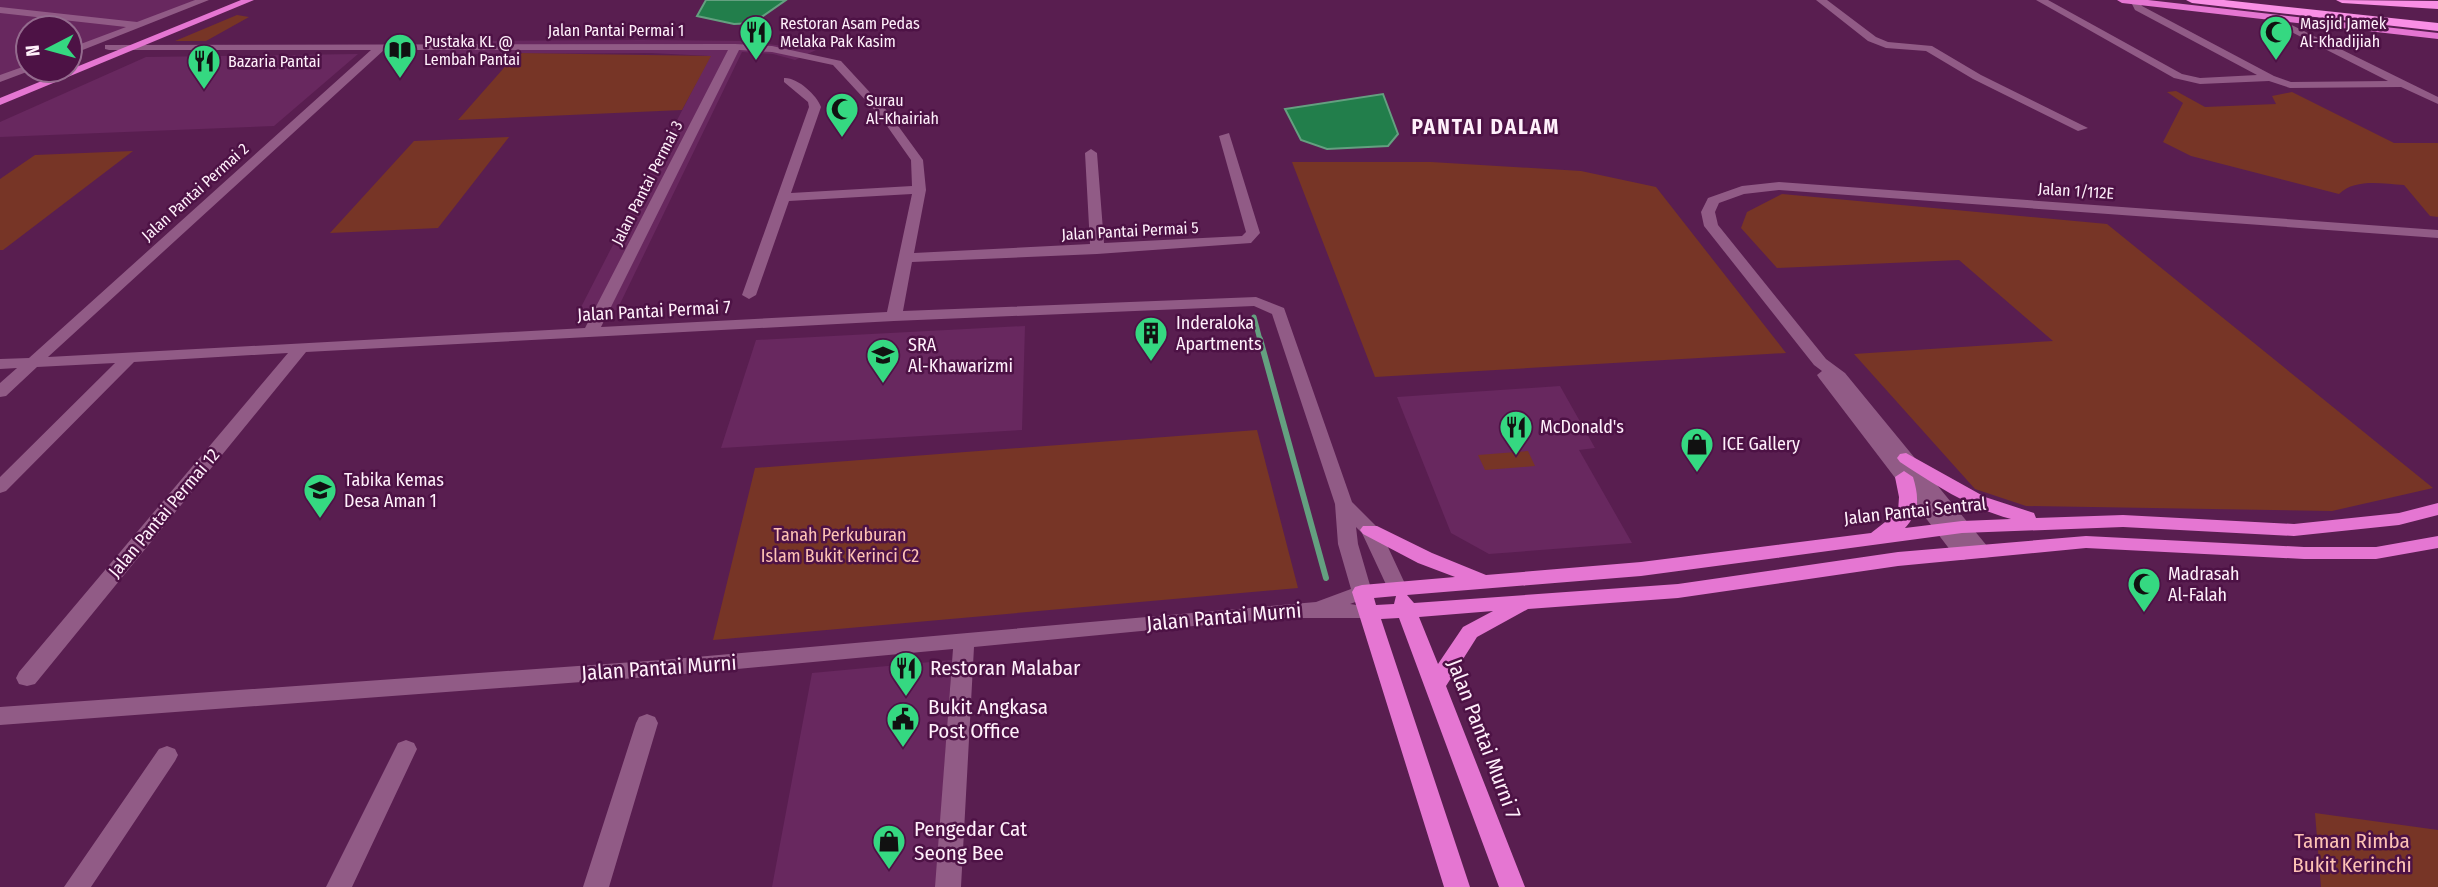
<svg xmlns="http://www.w3.org/2000/svg" width="2438" height="887" viewBox="0 0 2438 887" font-family="'Fira Sans Condensed',sans-serif">
	<rect width="100%" height="100%" fill="#591e50"/>
	<!-- built -->
	<path fill="#68285f" d="M0 0H197L70 50V28H28V66L0 77Z
		M641 40 745 41 816 50 795 60 773 54 742 52 617 310 578 313 710 56 651 53 436 54 452 41Z
		M358 54 274 126 0 137V122L146 57Z
		M1025 326 1022 430 721 448 756 340Z
		M1560 386 1595 448 1579 450 1632 543 1489 554 1451 533 1397 397Z
		M952 660 936 887H772L812 673Z"/>
	<!-- green -->
	<path fill="#773526" d="M237 15 249 17 206 41H175Z
		M517 53 711 56 682 110 458 120Z
		M2176 91 2205 107 2276 104 2272 96 2292 92 2394 143H2438V217L2430 216 2404 185C2382 184 2356 178 2339 194L2191 156 2163 142 2183 103 2167 92Z
		M509 137 438 228 330 233 414 141Z
		M133 151 3 250H0V179L35 155Z
		M1292 162H1431L1581 171 1656 187 1786 353 1375 377Z
		M1782 194 2107 224 2433 488 2332 511 2026 506 1975 489 1854 354 2053 341 1959 260 1777 268 1741 228 1747 212Z
		M1257 430 1298 588 713 640 755 468Z
		M1528 451 1535 466 1485 470 1478 455Z
		M2315 813 2438 830V887H2321Z"/>
	<!-- water -->
	<path fill="#227e4b" stroke="#64a080" stroke-width="2" d="M706 0H786L753 23 734 24 697 16Z
		M1383 94 1398 134 1388 146 1327 149 1301 140 1285 109Z"/>
	<g fill="none" stroke-linecap="round" stroke-linejoin="round">
		<!-- stream-far1 -->
		<path stroke="#64a080" stroke-width="5" d="M1254 317 1260 340"/>
		<!-- stream -->
		<path stroke="#64a080" stroke-width="6" d="M1260 339 1326 578"/>
		<!-- minor -->
		<path fill="#915b86" fill-rule="evenodd" d="M195 0H209L70 55V48L126 27 0 13V7L137 22Z
			M1816 0H1827L1876 37 1888 42 1932 46 1981 75 2088 128 2078 131 1973 79 1926 51 1886 48 1868 41Z
			M2036 0H2048L2182 74 2200 78 2257 75 2135 10 2130 0H2138L2142 6 2274 76 2291 82 2388 81 2260 16 2269 14 2438 97V104L2401 87 2290 88 2269 81 2200 84 2174 78Z
			M735 44 772 46 841 61 888 112 923 160 926 190 914 253 1090 244 1085 153 1091 149 1097 153 1104 243 1242 236 1246 232 1219 136 1229 133 1260 233 1251 243 1097 254 912 262 903 311 1256 297 1284 308 1352 502 1380 530 1407 588 1404 593H1390L1362 533 1356 527 1358 544 1372 592 1369 597 1350 604 1376 608 1379 613 1376 618H1278L974 647 961 887H935L953 649 662 676 0 725V707L662 660 1316 602 1351 589 1338 544 1335 504 1272 314 1254 306 894 321 306 352 35 684 27 686 19 684 16 678 19 672 288 353 134 362 6 491 0 493V477L115 363 37 367 6 396 0 397V383L17 368 0 369V359L29 358 371 50H109L105 49V45ZM384 50H728L585 328 48 357ZM739 50 772 52 833 65 880 116 911 160 912 186 791 193 821 107C817 95 797 77 784 78V82L808 102 809 107 742 295 749 299 756 295 789 201 912 194 887 312 601 327Z
			M28 65V70H32L0 82V75Z
			M1779 182 2438 230V238L1779 190 1744 194 1719 203 1715 212 1718 225 1826 359 1845 373 1992 552 1989 557 1982 558 1973 554 1964 560 1957 559 1819 378 1817 375 1822 371 1814 365 1704 226 1701 212 1708 198 1742 186Z
			M647 714 655 717 658 723 609 887H583L636 723 639 717Z
			M406 740 414 743 417 749 352 887H326L398 743Z
			M167 746 175 749 178 755 175 761 91 887H64L159 749Z"/>
		<!-- major -->
		<path fill="#e576d2" fill-rule="evenodd" d="M241 0H254L0 105V98Z
			M2117 0H2148L2438 33V39L2122 3Z
			M1906 453 1985 497 2034 513 2036 518 2123 515 2294 524 2399 513 2438 503V515L2399 525 2294 536 2123 527 1962 533 1641 576 1407 595 1414 603 1678 584 1898 552 2086 536 2304 547H2376L2438 536V548L2376 559H2304L2086 548 1898 566 1678 598 1528 609 1477 637 1446 686 1525 887H1499L1399 618 1381 619 1470 887H1444L1352 592 1355 587 1362 585 1455 577 1418 563 1363 534 1360 530 1363 526H1377L1432 553 1486 575 1641 562 1871 533 1898 512 1899 497 1895 477 1904 471 1913 477C1919 497 1920 512 1905 528L1962 521 2011 519C1970 508 1935 485 1900 462L1897 458 1900 454ZM1396 596 1394 604 1376 605 1374 598ZM1493 611 1463 627 1438 664 1419 617Z"/>
		<!-- highway -->
		<path fill="#f98fe5" fill-rule="evenodd" d="M2186 0H2224L2438 23V31L2192 3Z
			M2336 0 2438 1V9L2342 3Z"/>
	</g>
	<!-- icons -->
	<defs>
		<symbol id="restaurant-pin" viewBox="-11 -11 22 30"><path d="M0 17L-7.5 6A9.5 9.5 0 1 1 7.5 6Z" fill="#35d881" stroke="#4d1245"/><path d="M-5-6h1v4h1v-4h1v4h1v-4h1v5L-1.5 .5V6h-2V.5L-5-1ZM5-6V6H3V1.5H1.5Q1.5-4 5-6Z" fill="#111"/></symbol>
		<symbol id="mosque-pin" viewBox="-11 -11 22 30"><path d="M0 17L-7.5 6A9.5 9.5 0 1 1 7.5 6Z" fill="#35d881" stroke="#4d1245"/><path d="M3.5-4.9A6 6 0 1 0 3.5 4.9A5 5 0 1 1 3.5-4.9Z" fill="#111"/></symbol>
		<symbol id="library-pin" viewBox="-11 -11 22 30"><path d="M0 17L-7.5 6A9.5 9.5 0 1 1 7.5 6Z" fill="#35d881" stroke="#4d1245"/><path d="M-6-4Q-3-5.5-.7-3.5V5Q-3 3-6 4ZM6-4Q3-5.5 .7-3.5V5Q3 3 6 4Z" fill="#111"/></symbol>
		<symbol id="building-pin" viewBox="-11 -11 22 30"><path d="M0 17L-7.5 6A9.5 9.5 0 1 1 7.5 6Z" fill="#35d881" stroke="#4d1245"/><path d="M-4-6H4V6H1V3H-1V6H-4ZM-2.5-4.3h1.7v1.8h-1.7ZM.8-4.3h1.7v1.8H.8ZM-2.5-1h1.7V.8h-1.7ZM.8-1h1.7V.8H.8Z" fill="#111"/></symbol>
		<symbol id="school-pin" viewBox="-11 -11 22 30"><path d="M0 17L-7.5 6A9.5 9.5 0 1 1 7.5 6Z" fill="#35d881" stroke="#4d1245"/><path d="M0-5L7-2L0 1L-7-2ZM-4 1L0 2.5L4 1V4Q0 6-4 4Z" fill="#111"/></symbol>
		<symbol id="shop-pin" viewBox="-11 -11 22 30"><path d="M0 17L-7.5 6A9.5 9.5 0 1 1 7.5 6Z" fill="#35d881" stroke="#4d1245"/><path d="M-5-2.5h2.3a2.7 3.5 0 0 1 5.4 0H5L5.5 6h-11ZM-1.5-2.5h3a1.5 2.3 0 0 0-3 0Z" fill="#111"/></symbol>
		<symbol id="civic-pin" viewBox="-11 -11 22 30"><path d="M0 17L-7.5 6A9.5 9.5 0 1 1 7.5 6Z" fill="#35d881" stroke="#4d1245"/><path d="M-.6-6.5H3V-4.5H.6V-3L4-1V1h2V6H-6V1h2V-1L-.6-3ZM-1.2 2.5V6h2.4V2.5Z" fill="#111"/></symbol>
	</defs>
	<g fill-rule="evenodd">
		<use href="#restaurant-pin" x="737" y="13" width="38" height="52"/>
		<use href="#mosque-pin" x="2257" y="13" width="38" height="52"/>
		<use href="#library-pin" x="381" y="31" width="38" height="52"/>
		<use href="#restaurant-pin" x="185" y="42" width="38" height="52"/>
		<use href="#mosque-pin" x="823" y="90" width="38" height="52"/>
		<use href="#building-pin" x="1132" y="314" width="38" height="52"/>
		<use href="#school-pin" x="864" y="336" width="38" height="52"/>
		<use href="#restaurant-pin" x="1497" y="408" width="38" height="52"/>
		<use href="#shop-pin" x="1678" y="425" width="38" height="52"/>
		<use href="#school-pin" x="301" y="471" width="38" height="52"/>
		<use href="#mosque-pin" x="2125" y="565" width="38" height="52"/>
		<use href="#restaurant-pin" x="887" y="649" width="38" height="52"/>
		<use href="#civic-pin" x="884" y="700" width="38" height="52"/>
		<use href="#shop-pin" x="870" y="822" width="38" height="52"/>
	</g>
	<g text-anchor="middle" dominant-baseline="central" stroke-width="5" stroke-linejoin="round" paint-order="stroke">
		<!-- far-poi labels -->
		<g font-size="16" fill="#fff0fb" stroke="#4d1245" text-anchor="start">
			<text x="780" y="23">Restoran Asam Pedas<tspan x="780" dy="18">Melaka Pak Kasim</tspan></text>
			<text x="2300" y="23">Masjid Jamek<tspan x="2300" dy="18">Al-Khadijiah</tspan></text>
			<text x="424" y="41">Pustaka KL @<tspan x="424" dy="18">Lembah Pantai</tspan></text>
			<text x="228" y="61">Bazaria Pantai</text>
			<text x="866" y="100">Surau<tspan x="866" dy="18">Al-Khairiah</tspan></text>
		</g>
		<!-- far-street labels -->
		<g font-size="16" fill="#fff0fb" stroke="#4d1245">
			<text x="616" y="30">Jalan Pantai Permai 1</text>
			<text transform="translate(647 183) rotate(-63)">Jalan Pantai Permai 3</text>
			<text transform="translate(2076 191) rotate(4)">Jalan 1/112E</text>
			<text transform="translate(195 192) rotate(-42)">Jalan Pantai Permai 2</text>
			<text transform="translate(1130 231) rotate(-3)">Jalan Pantai Permai 5</text>
		</g>
		<!-- street labels -->
		<g font-size="18" fill="#fff0fb" stroke="#4d1245">
			<text transform="translate(654 311) rotate(-3)">Jalan Pantai Permai 7</text>
			<text transform="translate(1915 511) rotate(-6)">Jalan Pantai Sentral</text>
			<text transform="translate(164 513) rotate(-50)">Jalan Pantai Permai 12</text>
		</g>
		<!-- poi labels -->
		<g font-size="18" fill="#fff0fb" stroke="#4d1245" text-anchor="start">
			<text x="1176" y="323">Inderaloka<tspan x="1176" dy="21">Apartments</tspan></text>
			<text x="908" y="345">SRA<tspan x="908" dy="21">Al-Khawarizmi</tspan></text>
			<text x="1540" y="427">McDonald's</text>
			<text x="1722" y="444">ICE Gallery</text>
			<text x="344" y="480">Tabika Kemas<tspan x="344" dy="21">Desa Aman 1</tspan></text>
			<text x="2168" y="574">Madrasah<tspan x="2168" dy="21">Al-Falah</tspan></text>
		</g>
		<!-- park labels -->
		<g font-size="18" fill="#fec3b5" stroke="#4d1245">
			<text x="840" y="535">Tanah Perkuburan<tspan x="840" dy="21">Islam Bukit Kerinci C2</tspan></text>
		</g>
		<!-- far-district labels -->
		<g font-size="21" font-weight="bold" letter-spacing="2" fill="#fff0fb" stroke="#4d1245">
			<text x="1486" y="127">PANTAI DALAM</text>
		</g>
		<!-- near-street labels -->
		<g font-size="21" fill="#fff0fb" stroke="#4d1245">
			<text transform="translate(1224 617) rotate(-5)">Jalan Pantai Murni</text>
			<text transform="translate(659 668) rotate(-4)">Jalan Pantai Murni</text>
			<text transform="translate(1484 739) rotate(69)">Jalan Pantai Murni 7</text>
		</g>
		<!-- near-poi labels -->
		<g font-size="21" fill="#fff0fb" stroke="#4d1245" text-anchor="start">
			<text x="930" y="668">Restoran Malabar</text>
			<text x="928" y="707">Bukit Angkasa<tspan x="928" dy="24">Post Office</tspan></text>
			<text x="914" y="829">Pengedar Cat<tspan x="914" dy="24">Seong Bee</tspan></text>
		</g>
		<!-- near-park labels -->
		<g font-size="21" fill="#fec3b5" stroke="#4d1245">
			<text x="2352" y="841">Taman Rimba<tspan x="2352" dy="24">Bukit Kerinchi</tspan></text>
		</g>
	</g>
	<!-- north arrow -->
	<g transform="translate(49 49) rotate(264)"><circle r="33" fill="#4d1245" stroke="#946b8e" stroke-width="2"/>
	<path d="M0-5L12 26L0 18L-12 26Z" fill="#35d881"/>
	<text y="-10" font-size="19" font-weight="bold" text-anchor="middle" fill="#fff0fb">N</text>
	</g>
</svg>
